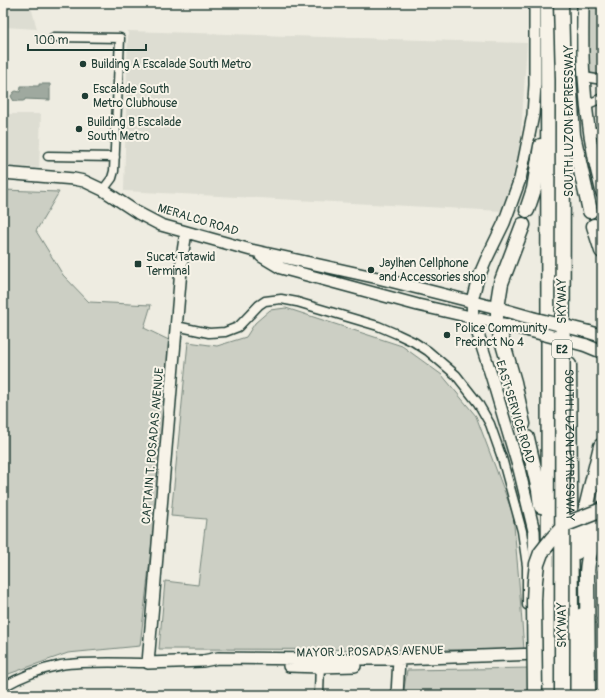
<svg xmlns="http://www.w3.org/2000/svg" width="605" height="698" viewBox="0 0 605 698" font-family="Pangolin,sans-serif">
	<rect width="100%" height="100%" fill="#eeece1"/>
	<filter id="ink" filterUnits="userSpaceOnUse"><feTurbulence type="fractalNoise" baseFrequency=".025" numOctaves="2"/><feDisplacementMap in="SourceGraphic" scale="8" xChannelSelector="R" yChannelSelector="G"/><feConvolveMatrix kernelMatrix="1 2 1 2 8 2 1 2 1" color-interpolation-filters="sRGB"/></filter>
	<g filter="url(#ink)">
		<!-- built -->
		<path fill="#ddddd2" d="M3 3H30L37 29 5 27 3 92Z
			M128 31 527 43 520 150 502 211 124 191Z
			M3 114H41L39 168 3 166Z
			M602 559V695H593L597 577Z"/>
		<!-- green -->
		<path fill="#cccfc4" stroke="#76867c" d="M587 3H602V78L586 73Z
			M3 190 59 192 36 231 63 275 89 302 151 305 144 328 175 343 140 646 68 653 3 676Z
			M286 308 402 346 442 375 476 416 513 514 519 582 524 650 159 649 165 581 198 585 206 519 171 516 188 342 217 346 246 337 255 323 270 310Z
			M532 668V695H403L407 670Z"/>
		<!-- water -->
		<path fill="#9fa99f" stroke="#6c7e74" d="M39 84H50V100L25 99V100L23 101H14L12 98 11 96 14 92 16 91 20 92 21 86H39Z"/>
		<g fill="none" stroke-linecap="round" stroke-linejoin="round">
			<defs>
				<path id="street" d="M54 37 120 38 114 171 112 178 103 190
					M584 77 602 80
					M586 105 602 98
					M589 131 594 132H602
					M48 156 115 157
					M176 326 209 333 225 332 238 327 259 305 265 301 281 299 297 302 378 326 397 334 414 342 428 351 456 375 478 403 490 424 502 458 522 531 527 566V605
					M3 687C20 677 41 669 61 665 88 661 121 663 148 663
					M319 695 320 662"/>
				<path id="secondary" d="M535 3V85L533 115 524 160 520 179 504 223 486 260 477 281 472 301 473 318 492 378 519 469 534 531 535 565
					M583 3C583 28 582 53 584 77 586 116 592 155 602 193
					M3 173 74 179 84 181 103 190 138 213 161 225 251 250 378 278 497 308
					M186 232 182 258 148 663 203 661 218 658 320 659H399L538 654
					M261 256 281 268 418 305 497 323
					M587 547 590 537 602 507
					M289 666 320 667 355 666
					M397 695 399 659
					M580 695 581 614"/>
				<path id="primary" d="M528 330 497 323V308L532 318
					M589 332 602 336
					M585 345 602 352"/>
				<g id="highway">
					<path d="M548 3 549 695"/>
					<path d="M569 3V69"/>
					<path d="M569 77 573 135 590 211"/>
					<path d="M527 210 534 189 541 146"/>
					<path d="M594 226 602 251"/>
					<path d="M497 308 501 283 523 225"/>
					<path d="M497 323 514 382 523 424"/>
					<path id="s1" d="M569 365 571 615 570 695"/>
					<path d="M527 438 539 490 541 506"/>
					<path d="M577 552 585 512 601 446"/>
					<path d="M588 695 587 573C588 556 591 544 602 531"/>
				</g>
			</defs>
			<!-- street casing -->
			<use href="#street" stroke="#1f3d34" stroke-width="11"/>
			<!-- secondary casing -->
			<use href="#secondary" stroke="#1f3d34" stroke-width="14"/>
			<!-- primary casing -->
			<use href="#primary" stroke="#1f3d34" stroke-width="15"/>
			<!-- highway casing -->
			<use href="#highway" stroke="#1f3d34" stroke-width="17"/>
			<!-- street -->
			<use href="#street" stroke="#f7f3e8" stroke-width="8"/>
			<!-- secondary -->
			<use href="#secondary" stroke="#f7f3e8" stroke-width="11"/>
			<!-- primary -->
			<use href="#primary" stroke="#f7f3e8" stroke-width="12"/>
			<!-- highway -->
			<use href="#highway" stroke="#f7f3e8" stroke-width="14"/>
			<defs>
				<path id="primary-bridge" d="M532 318 589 332
					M528 330 585 345"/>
				<path id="highway-bridge" d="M561 3 563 80 562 695
					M535 695 534 601 535 581 537 564 541 553 552 539 566 524 602 510"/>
			</defs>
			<!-- primary-bridge casing -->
			<use href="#primary-bridge" stroke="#1f3d34" stroke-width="15" stroke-linecap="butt"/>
			<!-- highway-bridge casing -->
			<use href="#highway-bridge" stroke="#1f3d34" stroke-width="17" stroke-linecap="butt"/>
			<!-- primary-bridge -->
			<use href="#primary-bridge" stroke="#f7f3e8" stroke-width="12"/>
			<!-- highway-bridge -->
			<use href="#highway-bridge" stroke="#f7f3e8" stroke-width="14"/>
		</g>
	</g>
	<!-- markers -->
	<g fill="#1f3d34" stroke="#f7f3e8" stroke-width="1.5">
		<circle cx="83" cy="64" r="4"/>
		<circle cx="85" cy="96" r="4"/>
		<circle cx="79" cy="129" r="4"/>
		<rect x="134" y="260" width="8" height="8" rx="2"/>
		<circle cx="371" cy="270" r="4"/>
		<circle cx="447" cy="335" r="4"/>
	</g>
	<g text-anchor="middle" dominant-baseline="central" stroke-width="4" stroke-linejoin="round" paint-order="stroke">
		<!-- shield labels -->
		<rect fill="#f7f3e8" stroke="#60746a" stroke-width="1" x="552" y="340" width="20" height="18" rx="3"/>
		<g font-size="11" font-weight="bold" fill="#1f3d34">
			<text x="562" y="349">E2</text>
		</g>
		<!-- poi labels -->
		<g font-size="12" fill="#1f3d34" stroke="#f7f3e8" text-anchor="start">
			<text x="91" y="64">Building A Escalade South Metro</text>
			<text x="93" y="89">Escalade South<tspan x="93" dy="14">Metro Clubhouse</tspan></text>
			<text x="87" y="122">Building B Escalade<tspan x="87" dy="14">South Metro</tspan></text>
			<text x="146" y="257">Sucat Tatawid<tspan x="146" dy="14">Terminal</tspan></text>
			<text x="379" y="263">Jaylhen Cellphone<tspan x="379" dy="14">and Accessories shop</tspan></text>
			<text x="455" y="328">Police Community<tspan x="455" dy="14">Precinct № 4</tspan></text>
		</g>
		<!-- street labels -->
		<g font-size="12" fill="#1f3d34" stroke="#f7f3e8">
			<text transform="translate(569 121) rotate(-90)">SOUTH LUZON EXPRESSWAY</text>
			<text transform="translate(198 220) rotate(17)">MERALCO ROAD</text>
			<text transform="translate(562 301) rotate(-90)">SKYWAY</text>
			<text transform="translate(515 412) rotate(73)">EAST SERVICE ROAD</text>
			<text stroke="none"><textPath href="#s1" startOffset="80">SOUTH LUZON EXPRESSWAY</textPath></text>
			<text transform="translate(153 446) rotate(-85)">CAPTAIN T. POSADAS AVENUE</text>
			<text transform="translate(562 625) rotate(-90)">SKYWAY</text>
			<text transform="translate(370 652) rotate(-1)">MAYOR J. POSADAS AVENUE</text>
		</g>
	</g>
	<!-- margin -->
	<rect width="605" height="698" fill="none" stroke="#f7f3e8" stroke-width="16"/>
	<rect x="8" y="8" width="589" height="682" fill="none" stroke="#1f3d34" stroke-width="1.5" filter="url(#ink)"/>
	<!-- scale -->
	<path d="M28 44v6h118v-6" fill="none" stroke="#1f3d34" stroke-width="2"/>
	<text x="34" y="44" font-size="12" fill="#1f3d34" stroke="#f7f3e8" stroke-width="3" paint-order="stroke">100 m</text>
</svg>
